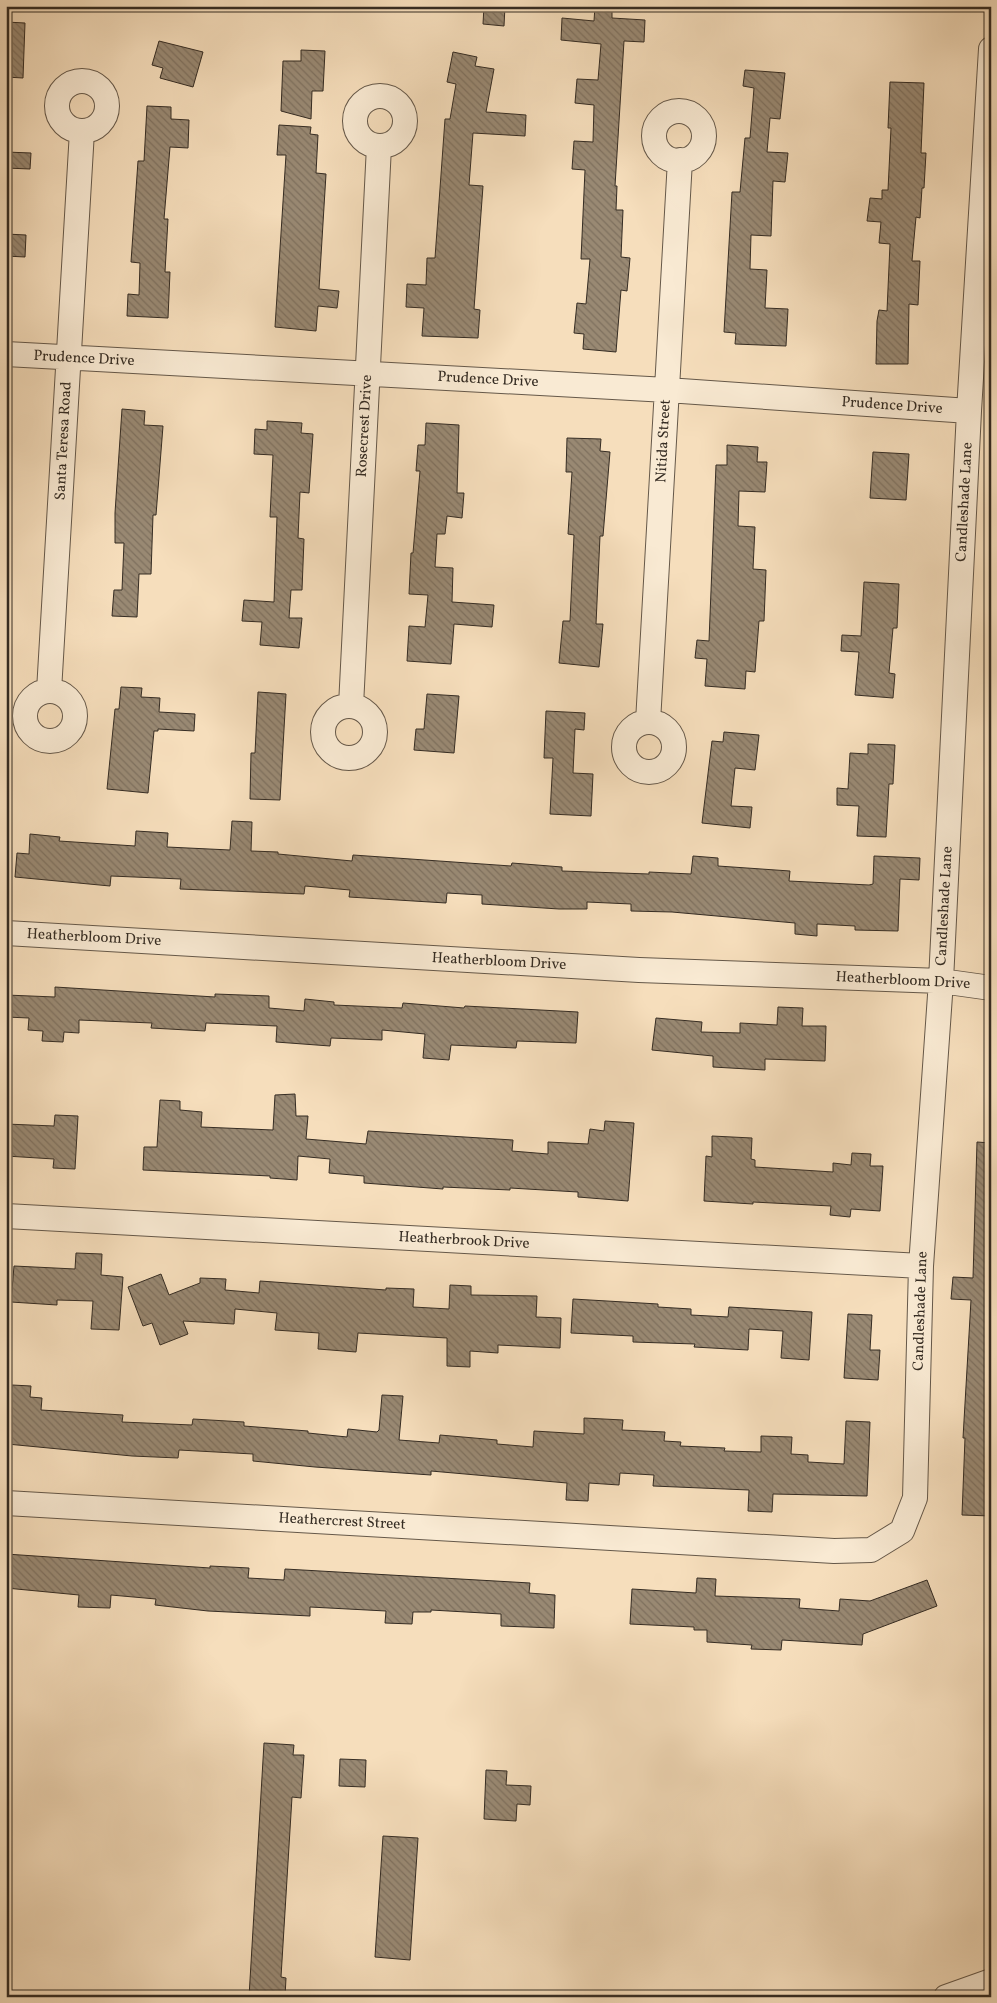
<svg xmlns="http://www.w3.org/2000/svg" width="997" height="2003" viewBox="0 0 997 2003" font-family="Vollkorn,serif">
	<defs>
		<pattern id="building-back-hatch" width="6" height="6" patternUnits="userSpaceOnUse" patternTransform="scale(1.25)"><rect width="6" height="6" fill="#998973"/><path d="M-1 5l2 2M0 0l6 6M5-1l2 2" fill="none" stroke="#7e705e"/></pattern>
	</defs>
	<rect width="100%" height="100%" fill="#f6debc"/>
	<filter id="stains"><feTurbulence type="fractalNoise" baseFrequency=".004" numOctaves="4"/><feColorMatrix values="0 0 0 0 .2 0 0 0 0 .09 0 0 0 0 .02 0 0 0 .5 -.17"/></filter>
	<radialGradient id="worn" r=".72"><stop offset=".6" stop-color="#630" stop-opacity="0"/><stop offset="1" stop-color="#630" stop-opacity=".3"/></radialGradient>
	<!-- building -->
	<path fill="url(#building-back-hatch)" stroke="#352c23" d="M484 6H505L504 26 483 24Z
		M595 6H612V18L645 20 644 42 624 41 615 186H617L616 210H623L621 257 630 258 627 291 621 290 616 352 583 349 584 334 574 333 577 303 586 304 590 259H581L585 170 572 169 574 141 593 142 594 105 575 103 577 79 598 80 601 44 561 40 562 18 594 21Z
		M6 22 25 23 23 78 6 77Z
		M159 41 203 52 193 87 160 78 163 68 152 65Z
		M301 50 325 51 323 91H312L311 119 281 111 283 61H301Z
		M453 52 477 57 475 66 494 69 486 112 526 115 525 136 473 133 469 185 483 186 474 309 480 310 478 338 422 336 424 308 406 307 407 284 426 285 427 258H435L445 119H450L456 84 447 82Z
		M745 70 785 73 780 119 770 118 767 152 788 153 785 182 773 181 771 236 751 235 750 269 767 270 765 308 788 309 786 346 735 344 736 333 724 332 732 192H740L745 138H750L754 88 743 86Z
		M890 82 924 83 921 153H926L924 188H922L920 218 916 217 912 261H920L918 305 909 304 908 364H876L877 321 879 310 887 311 890 244 879 243 881 222 867 221 870 198 882 199V190H888L891 128H888Z
		M147 106 171 107V119L189 120 188 148 170 147 164 219H168L165 272H170L168 318 127 316 128 294 139 295 140 263 131 262 138 161H144Z
		M279 125 311 127 310 134 318 135 316 173 326 174 319 289 339 291 337 308 318 306 316 331 275 327 286 155H277Z
		M6 152 31 153 30 169 6 168Z
		M6 234 26 235 25 257 6 256Z
		M122 409 145 411 144 425 163 426 156 515H153L151 574H139L137 617 112 616 114 590H122L124 543H115V513Z
		M267 421 302 423 301 433 313 434 309 493 300 492 298 538 304 539 302 590H291L289 618H302L299 648 260 645 262 622 242 621 244 600 274 602 277 517H270L273 455 254 454 255 429 267 430Z
		M426 423 459 425 457 493H464L462 518 447 516 445 534H437L435 567 453 568 452 602 494 605 492 627 454 624 451 664 407 661 409 626 425 627 428 595 409 594 411 553H413L420 471H416L418 445H425Z
		M567 438 601 439 600 451 610 452 603 536H600L596 624H603L599 667 559 663 563 621H570L574 535 568 534 572 472H566Z
		M727 445 758 447 757 462H767L765 492 739 491 738 526 755 527 753 569 766 570 764 621H759L755 672 746 671 745 689 705 686 707 659 695 658 697 640 709 641 716 465H727Z
		M873 452 909 454 906 500 870 498Z
		M864 582 899 584 897 628H893L889 673 895 674 893 698 855 695 859 652 841 651 842 635 861 636Z
		M121 687 142 688 141 697 160 698 159 712 195 714 194 731 158 729V731H154L148 793 107 789 115 709H119Z
		M258 692 286 694 280 800 250 799 251 753H255Z
		M427 694 459 696 454 753 414 750 416 729H424Z
		M546 711 585 713 584 730 575 729 573 773 593 774 591 816 550 814 553 758H544Z
		M724 732 759 735 755 770 735 768 731 806 752 807 750 828 702 823 712 741 723 742Z
		M868 744 895 745 893 784H889L886 837 857 836 859 806 837 805V788L848 789 850 753 868 754Z
		M232 821 252 822 251 851 278 852V854L352 861 353 855 511 866 512 863 562 867V871L649 874V872L691 874 693 856 718 858V866L790 871 789 881 869 885 873 884 874 856 920 858 919 880 900 879 898 931 855 930V926L817 924V936L795 934V923L672 912 631 911V904L587 902V909H559L482 904V895L447 893 446 903 349 897 350 890 305 886 304 894 180 889 181 879 111 876 110 886 15 877 17 853 29 854 30 834 60 837 59 841 135 846 136 831 168 833 167 847 230 850Z
		M55 987 215 997V994L269 996V1008L304 1011 305 999 334 1002V1005L402 1008 403 1003 464 1008 465 1006 578 1012 576 1043 517 1041 516 1048 451 1045 449 1060 423 1058 425 1034 382 1030V1040L331 1038 330 1046 276 1042 277 1026 206 1023 205 1031 151 1028 152 1023 79 1020V1033L64 1032 63 1042 42 1041 43 1031 28 1030 29 1018 6 1017V995L55 997Z
		M778 1007 803 1008 802 1026H826L825 1061 765 1059V1070L713 1067V1056L652 1050 656 1018 702 1022 701 1032 740 1033V1023L777 1025Z
		M295 1094 296 1116H308L306 1139 366 1144 368 1131 513 1140 512 1151 548 1154V1142L588 1144 590 1129 604 1131 605 1121 634 1123 628 1201 578 1197V1192L510 1188V1190L443 1187V1189L364 1183V1176L329 1173 330 1159 298 1156 297 1180 270 1178V1176L143 1170 144 1147H157L160 1100 180 1101V1110L202 1112 201 1127 273 1130 275 1095Z
		M55 1115 78 1116 75 1169 53 1168 54 1159 6 1156V1124L54 1126Z
		M712 1136 752 1138 751 1159 755 1160V1167L833 1172V1163L851 1165 852 1153 871 1154 870 1166H883L880 1211 851 1209 850 1217 830 1215 831 1206 753 1202V1204L704 1201 706 1156 712 1157Z
		M977 1142 991 1143V1516L962 1515 965 1438H963L971 1300 951 1299 953 1277 973 1278Z
		M76 1253 102 1254 101 1275 123 1277 119 1330 91 1329 93 1301 57 1300V1305L11 1302 14 1266 75 1269Z
		M161 1274 169 1295 200 1283V1278L226 1279 225 1290 259 1293 260 1281 386 1290V1288L414 1289 413 1307 449 1309 450 1285 471 1286V1295L537 1296 536 1317 561 1318 560 1348 498 1345V1353L470 1351V1367L447 1366V1338L358 1333 356 1352 318 1349 319 1333 275 1330 277 1313 235 1309 234 1324 183 1321 188 1334 160 1345 152 1323 143 1326 128 1287Z
		M573 1299 658 1304V1307L691 1309V1315L728 1317 729 1307 812 1312 809 1360 781 1358 783 1331 749 1329 748 1350 694 1347 695 1344 633 1342V1336L571 1333Z
		M848 1314 872 1315 870 1350H880L878 1380 844 1378Z
		M12 1385 31 1386 30 1397 42 1398 41 1410 123 1415 122 1422 192 1425 193 1419 244 1422V1426L308 1431V1433L347 1437 348 1429 377 1432 379 1430 382 1395 403 1396 399 1440 439 1443 440 1435 497 1440V1444L533 1447 534 1431 584 1434V1418L623 1420 622 1430 665 1432 664 1441 681 1442 680 1446 725 1448 724 1451 761 1452V1436L792 1437 791 1454 808 1455V1462L844 1464 846 1421 870 1422 867 1496 773 1494 772 1512 748 1511 749 1490 653 1486 654 1475 620 1473 619 1485 589 1483 588 1501 566 1500 567 1483 431 1471V1475L315 1467 253 1461V1454L179 1450 178 1458 132 1456 7 1444Z
		M6 1554 210 1568V1566L249 1568 248 1578 284 1580 285 1569 530 1583 529 1593 555 1595 554 1628 501 1626V1614L431 1610V1612H413L412 1624 385 1623 386 1611 310 1607V1616L208 1611 155 1605 156 1599 111 1595 110 1608 78 1607 79 1595 6 1588Z
		M697 1578 716 1579 715 1596 800 1599 799 1608 839 1611 840 1599 870 1601 927 1580 937 1606 863 1634 862 1645 782 1640 781 1650 751 1649 752 1645 707 1642V1630H694V1627L630 1624 632 1589 696 1593Z
		M264 1743 294 1745 293 1755H304L301 1798 292 1797 281 1977 286 1978 285 1997H249Z
		M340 1759 366 1760 365 1787 339 1786Z
		M486 1770 507 1771 506 1785 531 1786 530 1805 517 1804 516 1821 484 1819Z
		M383 1836 418 1838 410 1960 375 1957Z"/>
	<g fill="none" stroke-linecap="round" stroke-linejoin="round">
		<defs>
			<path id="street" d="M57 106a25 25 0 1 1 50 0a25 25 0 1 1-50 0Z
				M355 121a25 25 0 1 1 50 0a25 25 0 1 1-50 0Z
				M654 136a25 25 0 1 1 50 0a25 25 0 1 1-50 0Z
				M6 354 667 390 969 411
				M25 716a25 25 0 1 1 50 0a25 25 0 1 1-50 0Z
				M49 691 82 131
				M351 706 379 146
				M323 732a26 26 0 1 1 52 0a26 26 0 1 1-52 0Z
				M648 722 680 160
				M624 747a25 25 0 1 1 50 0a25 25 0 1 1-50 0Z
				M6 933 639 970 941 981 991 988
				M6 1216 921 1266
				M6 1503 834 1551 871 1550 902 1531 915 1498 921 1266 941 981 969 411 991 49
				M946 1997 991 1981"/>
		</defs>
		<!-- street casing -->
		<use href="#street" stroke="#655849" stroke-width="26"/>
		<!-- street -->
		<use href="#street" stroke="#f9ead3" stroke-width="24"/>
	</g>
	<g text-anchor="middle" dominant-baseline="central" stroke-width="4" stroke-linejoin="round" paint-order="stroke">
		<!-- street labels -->
		<g font-size="15" fill="#352c23" stroke="#f9ead3">
			<text transform="translate(84 359) rotate(3)">Prudence Drive</text>
			<text transform="translate(488 380) rotate(3)">Prudence Drive</text>
			<text transform="translate(892 406) rotate(4)">Prudence Drive</text>
			<text transform="translate(365 426) rotate(-87)">Rosecrest Drive</text>
			<text transform="translate(64 441) rotate(-87)">Santa Teresa Road</text>
			<text transform="translate(664 441) rotate(-87)">Nitida Street</text>
			<text transform="translate(965 502) rotate(-87)">Candleshade Lane</text>
			<text transform="translate(945 906) rotate(-87)">Candleshade Lane</text>
			<text transform="translate(94 938) rotate(3)">Heatherbloom Drive</text>
			<text transform="translate(499 962) rotate(3)">Heatherbloom Drive</text>
			<text transform="translate(903 981) rotate(3)">Heatherbloom Drive</text>
			<text transform="translate(464 1241) rotate(3)">Heatherbrook Drive</text>
			<text transform="translate(921 1311) rotate(-88)">Candleshade Lane</text>
			<text transform="translate(342 1522) rotate(3)">Heathercrest Street</text>
		</g>
	</g>
	<!-- margin -->
	<rect width="997" height="2003" fill="none" stroke="#f6debc" stroke-width="25"/>
	<rect x="8" y="8" width="982" height="1988" fill="none" stroke="#352c23" stroke-width="2.5"/>
	<rect x="12" y="12" width="972" height="1978" fill="none" stroke="#352c23"/>
	<rect width="100%" height="100%" filter="url(#stains)"/>
	<rect width="100%" height="100%" fill="url(#worn)"/>
</svg>
